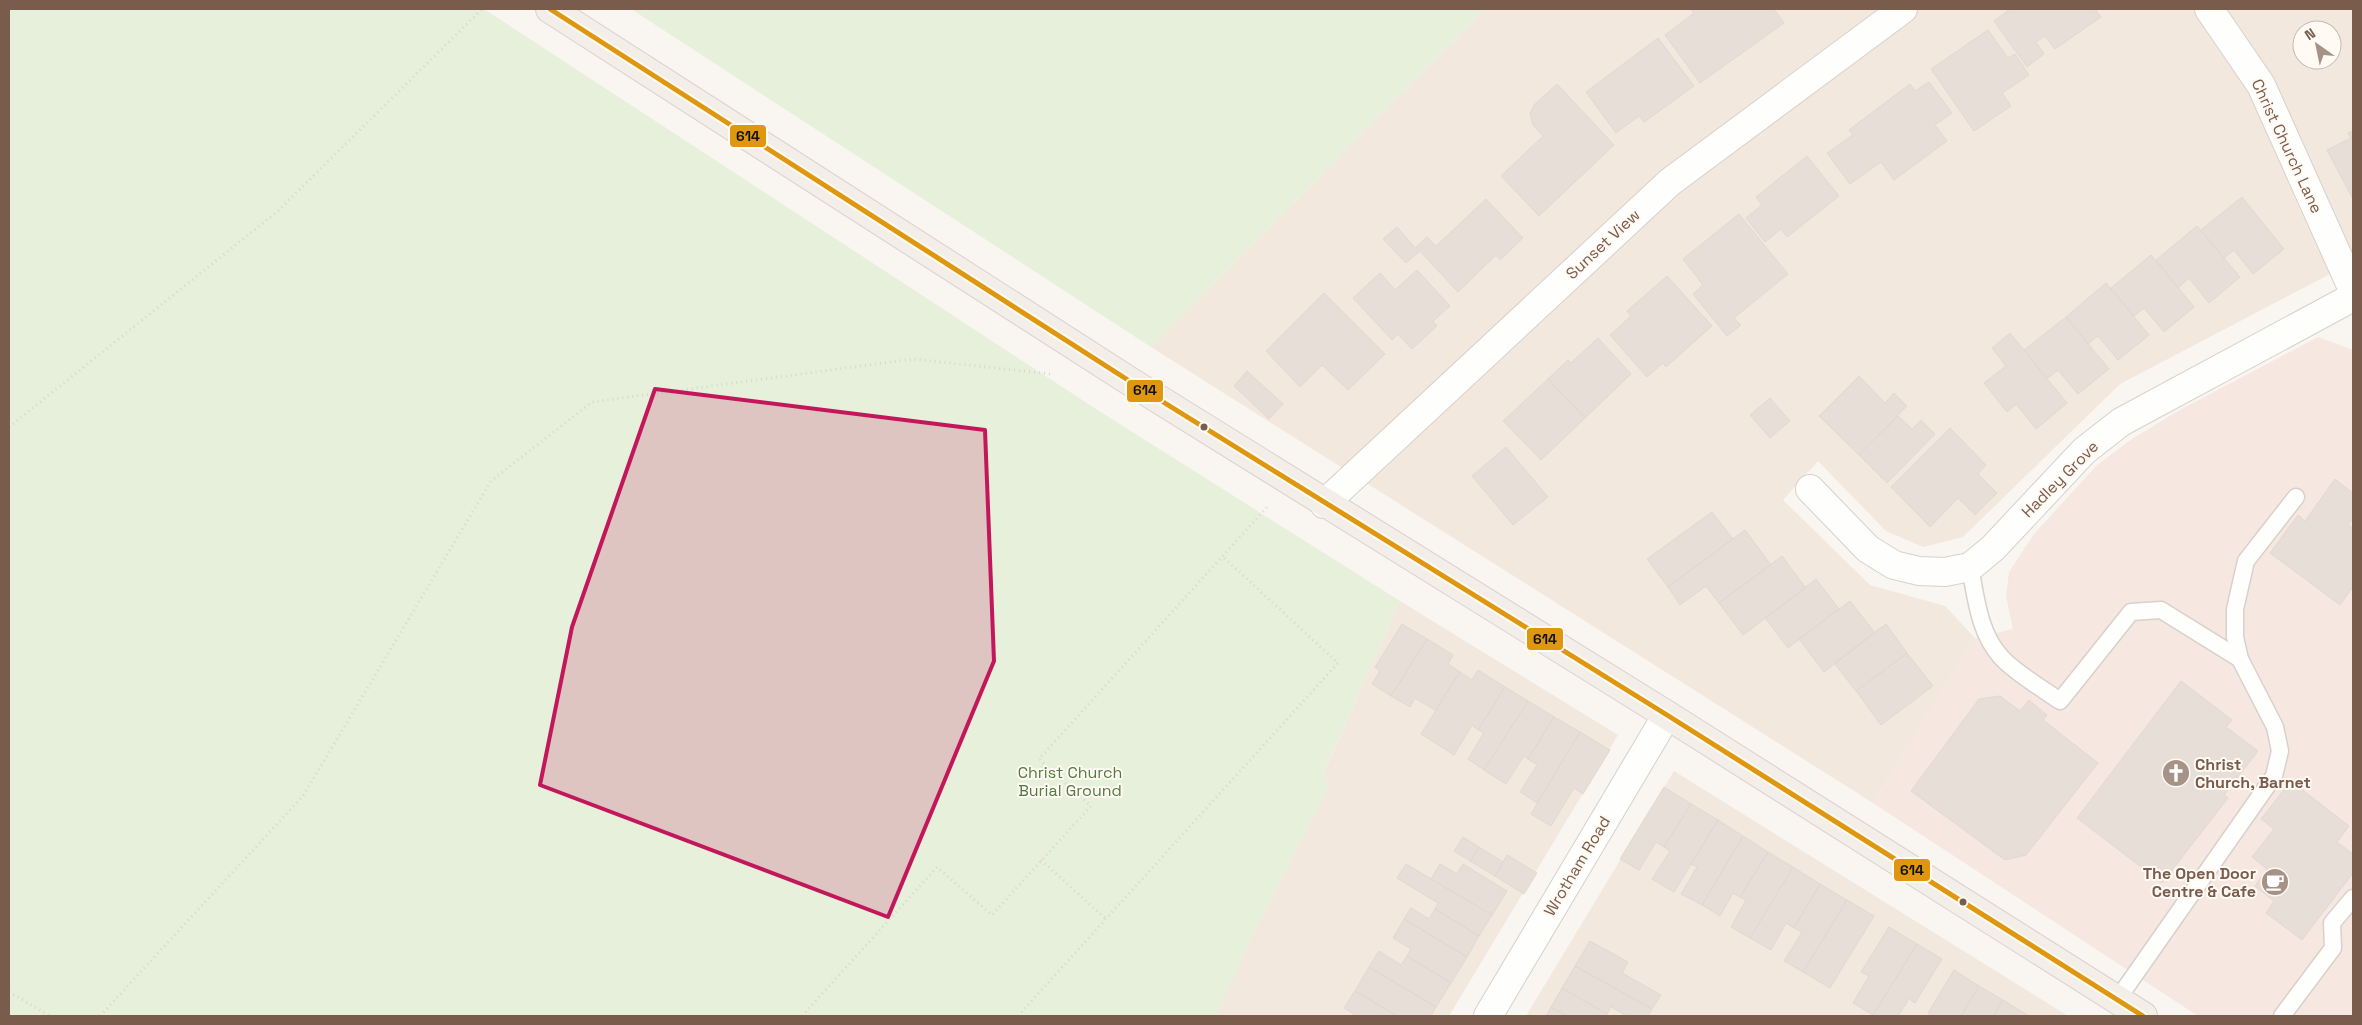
<svg xmlns="http://www.w3.org/2000/svg" width="2362" height="1025" viewBox="0 0 2362 1025" font-family="'Space Grotesk',sans-serif">
	<rect width="100%" height="100%" fill="#f9f5f0"/>
	<!-- residential -->
	<path fill="#f2e8de" fill-rule="evenodd" d="M1485 9H2353V262L2120 384 1963 537 1923 547 1886 531 1818 461 1783 500 1870 585 1945 606 1975 638 1873 803 1151 347ZM2302 30H2332V60H2302Z
		M1400 601 1618 735 1449 1016H1216Z
		M1674 771 2068 1016H1526Z"/>
	<!-- commercial -->
	<path fill="#f6e8e1" d="M2318 337 2353 350V1016H2198L1873 803 1975 638 2013 629 2006 596 2009 572 2034 534 2097 465 2132 439 2178 411Z"/>
	<!-- green -->
	<path fill="#e7f0db" d="M9 9H484L1096 409 1400 601 1323 774 1329 786 1252 937 1216 1016H9Z
		M631 9H1485L1151 347Z"/>
	<!-- building -->
	<path fill="#e6ded7" stroke="#e2d8d2" d="M1691 9H1774L1784 23 1700 83 1665 35 1694 13Z
		M2010 9H2095L2101 17 2055 49 2045 36 2036 42 2044 54 2027 67 1994 21Z
		M1988 30 2008 58 2015 54 2029 75 2002 93 2011 106 1974 131 1931 69Z
		M1658 38 1694 86 1644 122 1639 116 1616 133 1586 92Z
		M1929 82 1952 113 1935 125 1947 141 1894 180 1881 162 1850 184 1827 153 1853 135 1849 130 1910 84 1915 91Z
		M1557 84 1614 145 1539 216 1501 176 1543 136 1533 125 1530 114 1534 105Z
		M2353 131V199L2327 150 2351 138 2348 133Z
		M1807 156 1839 196 1787 237 1781 229 1765 242 1746 218 1762 205 1756 197Z
		M2242 197 2284 249 2253 274 2234 250 2224 258 2201 230Z
		M1486 199 1523 238 1500 260 1496 255 1458 292 1416 247 1427 237 1436 246Z
		M1739 214 1788 274 1734 318 1741 325 1727 336 1693 294 1703 285 1683 259Z
		M2197 226 2240 277 2209 303 2189 278 2178 288 2156 260Z
		M1397 227 1419 252 1406 263 1383 239Z
		M2151 255 2194 307 2164 332 2144 308 2134 316 2111 288Z
		M1417 270 1450 306 1433 321 1437 326 1412 349 1398 334 1392 340 1353 298 1380 273 1395 290Z
		M1667 276 1712 326 1666 367 1663 363 1647 377 1610 335 1631 316 1627 311Z
		M2106 283 2149 335 2118 360 2098 336 2088 344 2066 317Z
		M1324 293 1385 354 1348 390 1322 365 1300 387 1266 351Z
		M2066 317 2109 369 2078 394 2058 370 2047 379 2024 350Z
		M2010 333 2067 403 2036 429 2016 404 2007 412 1984 383 2006 366 1992 348Z
		M1598 338 1631 374 1585 418 1548 379 1568 360 1571 363Z
		M1247 371 1283 404 1269 419 1234 386Z
		M1859 376 1885 403 1894 393 1907 406 1859 455 1819 416Z
		M1548 379 1585 418 1541 460 1503 421Z
		M1770 398 1790 421 1770 438 1750 415Z
		M1898 416 1912 429 1921 420 1935 434 1887 483 1859 455Z
		M1950 428 1986 465 1978 474 1997 493 1975 515 1958 498 1930 527 1891 487Z
		M1506 447 1548 497 1513 525 1472 476Z
		M2335 479 2353 493V518L2348 525 2353 529V587L2340 605 2270 553 2298 515 2305 521Z
		M1712 512 1733 539 1668 587 1647 559Z
		M1745 530 1771 565 1719 603 1706 586 1680 605 1668 587Z
		M1782 556 1806 588 1743 635 1719 603Z
		M1816 579 1839 609 1788 648 1765 618Z
		M1850 601 1875 633 1824 672 1799 639Z
		M1402 624 1427 639 1391 696 1372 684 1380 671 1375 667Z
		M1886 624 1907 653 1856 691 1834 663Z
		M1427 639 1453 655 1448 664 1460 672 1435 710 1415 698 1410 707 1391 696Z
		M1907 653 1933 686 1881 725 1856 691Z
		M1478 670 1505 687 1478 730 1472 725 1454 755 1421 734 1460 672 1472 680Z
		M2181 681 2232 720 2226 727 2258 751 2224 795 2228 798 2162 883 2077 818Z
		M1505 687 1528 701 1484 770 1468 759 1484 733 1478 730Z
		M2000 696 2020 711 2029 700 2047 715 2043 720 2098 763 2026 855 2005 860 1911 791 1979 699Z
		M1528 701 1554 717 1528 759 1524 756 1506 784 1484 770Z
		M1554 717 1580 732 1537 803 1520 792 1537 765 1528 759Z
		M1580 732 1610 750 1583 794 1574 788 1551 826 1531 814Z
		M2291 781 2349 826 2337 842 2353 854V873L2302 940 2266 913 2274 901 2255 886 2267 869 2252 857 2274 829 2261 819Z
		M1664 787 1691 804 1664 847 1656 842 1639 870 1620 859Z
		M1691 804 1718 820 1674 892 1652 879 1670 851 1664 847Z
		M1718 820 1743 836 1702 905 1681 894 1697 867 1691 864Z
		M1743 836 1768 852 1740 897 1733 893 1720 916 1702 905Z
		M1463 837 1479 847 1470 861 1454 851Z
		M1479 847 1503 862 1495 876 1470 861Z
		M1768 852 1793 867 1750 938 1731 927 1746 900 1740 897Z
		M1507 855 1537 873 1524 894 1495 876Z
		M1406 864 1492 915 1479 936 1435 909 1438 903 1397 878Z
		M1440 864 1457 874 1463 864 1507 891 1492 915 1431 879Z
		M1793 867 1820 884 1794 928 1786 923 1771 950 1750 938Z
		M1820 884 1847 900 1803 972 1784 961 1802 932 1794 928Z
		M1847 900 1874 916 1830 988 1803 972Z
		M1411 908 1429 919 1435 909 1479 936 1467 957 1404 919Z
		M1404 919 1467 957 1451 983 1407 956 1411 949 1393 938Z
		M1889 927 1917 944 1873 1015 1853 1003 1869 976 1861 972Z
		M1590 941 1628 962 1622 973 1661 995 1652 1009 1575 966Z
		M1917 944 1942 959 1915 1003 1909 999 1898 1016H1875L1873 1015Z
		M1379 951 1401 965 1407 956 1451 983 1436 1007 1369 967Z
		M1575 966 1652 1009 1648 1016H1627L1611 1007 1607 1014 1562 988Z
		M1369 967 1436 1007 1431 1016H1397L1355 991Z
		M1954 970 1979 986 1961 1016H1932L1928 1013Z
		M1979 986 2003 1000 1993 1016H1961Z
		M1562 988 1607 1014 1606 1016H1567L1551 1007Z
		M1355 991 1397 1016H1357L1344 1008Z
		M2003 1000 2029 1016H1993Z
		M1551 1007 1567 1016H1546Z"/>
	<g fill="none" stroke-linecap="round" stroke-linejoin="round">
		<defs>
			<path id="service" d="M1970 567C1976 598 1979 633 2001 657 2014 672 2043 689 2060 701L2131 612 2161 610 2240 659
				M2117 1000 2274 776 2280 751 2275 727 2240 659 2235 637V609L2246 561 2296 497
				M2282 1016 2333 948 2332 923 2353 898"/>
			<path id="minor" d="M2209 9 2261 85 2353 290
				M1810 489 1868 549 1894 565 1919 571 1945 572 1970 567 1993 548 2084 451 2121 422 2353 297
				M1324 504 1670 182 1903 9
				M1488 1016 1667 715"/>
			<path id="primary" d="M550 9 1131 382 1667 715 2143 1016"/>
		</defs>
		<!-- service casing -->
		<use href="#service" stroke="#d7d1cb" stroke-width="19"/>
		<!-- minor casing -->
		<use href="#minor" stroke="#d7d1cb" stroke-width="30"/>
		<!-- primary casing -->
		<use href="#primary" stroke="#dad1cc" stroke-width="30"/>
		<!-- path -->
		<path stroke="#dcd5d0" stroke-width="3" stroke-dasharray="1 4" stroke-linecap="butt" d="M9 427 278 211 482 9
			M1041 860 1106 919
			M9 992 50 1016
			M100 1016 303 796 491 481 592 402 913 359 1051 374
			M802 1016 937 867 992 915 1091 806 1039 759 1267 507
			M1018 1016 1338 663 1222 556"/>
		<!-- service -->
		<use href="#service" stroke="#fefefd" stroke-width="16"/>
		<!-- minor -->
		<use href="#minor" stroke="#fefefd" stroke-width="28"/>
		<!-- primary -->
		<use href="#primary" stroke="#f3eee8" stroke-width="28"/>
		<defs>
			<path id="bus-1" d="M550 9 1131 382 1667 715 2143 1016"/>
		</defs>
		<!-- bus-1 casing -->
		<use href="#bus-1" stroke="#fffaf3" stroke-width="9"/>
		<!-- bus-1 -->
		<use href="#bus-1" stroke="#de970f" stroke-width="5"/>
	</g>
	<!-- marked area -->
	<path fill="#c2185b" fill-opacity="0.2" stroke="#c2185b" stroke-width="4" stroke-linejoin="round" d="M655 389 985 430 994 661 888 917 540 785 572 627Z"/>
	<!-- icons -->
	<defs>
		<symbol id="church-disc" viewBox="-11 -11 22 22"><circle r="9.5" fill="#a69286" stroke="#fffaf3"/><path d="M-1.2-6h2.4v3.5h3.3v2.4h-3.3V6h-2.4V-.1h-3.3v-2.4h3.3Z" fill="#fff"/></symbol>
		<symbol id="cafe-disc" viewBox="-11 -11 22 22"><circle r="9.5" fill="#a69286" stroke="#fffaf3"/><path d="M-5.5-4.5H6V0H3Q3 3.5 0 3.5H-2.5Q-5.5 3.5-5.5 0ZM3-3.2v2h1.7v-2ZM-6 4.5H4V6H-6Z" fill="#fff"/></symbol>
	</defs>
	<g fill-rule="evenodd">
		<use href="#church-disc" x="2160" y="757" width="32" height="32"/>
		<use href="#cafe-disc" x="2259" y="866" width="32" height="32"/>
	</g>
	<!-- markers -->
	<g fill="#7a5c4d" stroke="#fffaf3" stroke-width="2">
		<circle cx="1204" cy="427" r="4.5"/>
		<circle cx="1963" cy="902" r="4.5"/>
	</g>
	<g text-anchor="middle" dominant-baseline="central" stroke-width="4" stroke-linejoin="round" paint-order="stroke">
		<!-- street labels -->
		<g font-size="16" fill="#7a5c4d" stroke="#fffaf3">
			<text transform="translate(2287 146) rotate(65)">Christ Church Lane</text>
			<text transform="translate(1603 244) rotate(-43)">Sunset View</text>
			<text transform="translate(2060 479) rotate(-45)">Hadley Grove</text>
			<text transform="translate(1577 866) rotate(-59)">Wrotham Road</text>
		</g>
		<!-- poi labels -->
		<g font-size="16" font-weight="bold" fill="#7a5c4d" stroke="#fffaf3" text-anchor="start">
			<text x="2195" y="764">Christ<tspan x="2195" dy="18">Church, Barnet</tspan></text>
			<text x="2256" y="873" text-anchor="end">The Open Door<tspan x="2256" dy="18">Centre &amp; Cafe</tspan></text>
		</g>
		<!-- park labels -->
		<g font-size="16" fill="#537a41" stroke="#fffaf3">
			<text x="1070" y="772">Christ Church<tspan x="1070" dy="18">Burial Ground</tspan></text>
		</g>
	</g>
	<g stroke="#fffaf3" stroke-width="2">
		<rect x="729" y="124" width="38" height="24" rx="5" fill="#de970f"/>
		<rect x="1126" y="379" width="38" height="24" rx="5" fill="#de970f"/>
		<rect x="1526" y="627" width="38" height="24" rx="5" fill="#de970f"/>
		<rect x="1893" y="858" width="38" height="24" rx="5" fill="#de970f"/>
	</g>
	<g font-size="14" text-anchor="middle" font-weight="bold" fill="#111">
		<text x="748" y="141">614</text>
		<text x="1145" y="395">614</text>
		<text x="1545" y="644">614</text>
		<text x="1912" y="875">614</text>
	</g>
	<!-- border -->
	<rect width="2362" height="1025" fill="none" stroke="#7a5c4d" stroke-width="20"/>
	<!-- north arrow -->
	<g transform="translate(2317 45) rotate(327)"><circle r="24" fill="#fffaf3" stroke="#cabbb1"/>
	<path d="M0-4L9 19L0 12L-9 19Z" fill="#a69286"/>
	<text y="-8" font-size="14" font-weight="bold" text-anchor="middle" fill="#7a5c4d">N</text>
	</g>
</svg>
